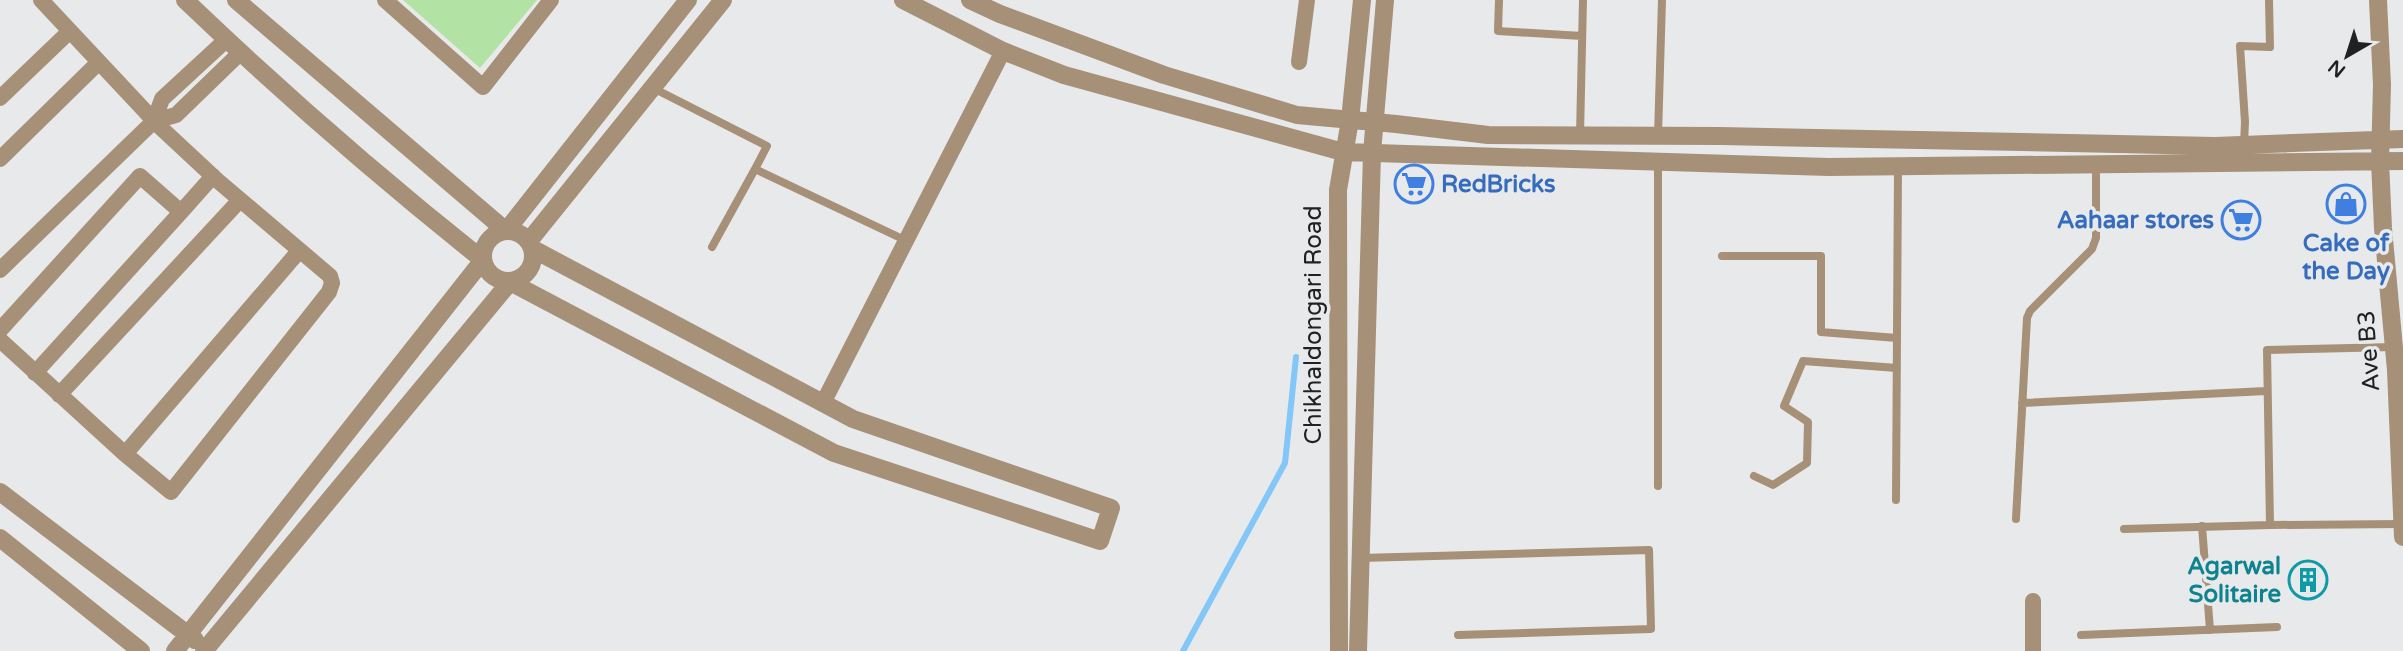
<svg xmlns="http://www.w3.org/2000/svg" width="2403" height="651" viewBox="0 0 2403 651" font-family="'Varela Round',sans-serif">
	<rect width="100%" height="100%" fill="#e8e9eb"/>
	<!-- green -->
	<path fill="#b2e3a5" d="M403 0H537L480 68Z"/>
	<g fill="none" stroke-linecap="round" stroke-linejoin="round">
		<!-- stream -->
		<path stroke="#83c6f8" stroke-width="6" d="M1183 651 1285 463 1296 357"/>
		<!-- service -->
		<path stroke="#a69077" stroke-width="8" d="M1499 0 1498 31 1582 36
			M653 88 767 146 755 169 907 241
			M1580 135 1583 0
			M1658 136 1662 0
			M2244 144 2245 122 2240 46 2270 47 2269 0
			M712 247 755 169
			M1722 256H1821V332L1897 338
			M2022 403 2266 391
			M1754 476 1773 485 1807 463 1808 422 1784 406 1803 361 1897 368
			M1658 486V161
			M1896 500 1898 167
			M2016 519 2027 318 2030 311 2092 249 2096 238V165
			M2270 525 2267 350 2394 347
			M2202 526 2210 630
			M2124 529 2270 525 2402 524
			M1361 558 1649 550 1651 629 1458 635
			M2081 635 2277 627"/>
		<!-- minor -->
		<path stroke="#a69077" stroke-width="16" d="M41 0 160 127 218 181 330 276 332 283 329 292 171 492 125 454
			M385 0 483 87 551 0
			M226 40 162 99 154 121 176 115 240 53
			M1299 62 1307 0
			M0 98 70 31
			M0 159 99 62
			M0 270 154 121
			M0 330 140 176 181 212 213 176
			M0 340 125 454 299 251
			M35 373 181 212
			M59 395 240 200
			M823 403 1003 51
			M2033 651V601"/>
		<!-- tertiary -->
		<path stroke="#a69077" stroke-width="18" d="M236 0 506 231 688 0
			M903 0 1003 51 1064 75 1343 152 1829 167 2403 161
			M970 0 1000 14 1164 75 1297 115 1396 124 1488 135 1720 136 2215 146 2403 139
			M2378 0 2382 85 2380 161 2383 228 2396 370 2403 537
			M483 256a25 25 0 1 1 50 0a25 25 0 1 1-50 0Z
			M529 241 723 0
			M0 492 195 640
			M0 538 141 651
			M175 651 483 260C380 178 280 91 185 0
			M204 651 510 282 834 453 1100 541 1111 508 853 419 533 249
			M1339 651 1338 190 1350 120 1362 0
			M1358 651 1372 153 1385 0"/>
	</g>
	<!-- icons -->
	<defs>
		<symbol id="supermarket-ring" viewBox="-11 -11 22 22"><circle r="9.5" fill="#e8e9eb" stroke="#3f7fe0" stroke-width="1.5"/><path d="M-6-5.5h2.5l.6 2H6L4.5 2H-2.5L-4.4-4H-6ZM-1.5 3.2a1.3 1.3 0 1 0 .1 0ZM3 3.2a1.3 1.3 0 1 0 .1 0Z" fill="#3f7fe0"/></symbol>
		<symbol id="shop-ring" viewBox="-11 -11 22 22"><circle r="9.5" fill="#e8e9eb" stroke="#3f7fe0" stroke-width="1.5"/><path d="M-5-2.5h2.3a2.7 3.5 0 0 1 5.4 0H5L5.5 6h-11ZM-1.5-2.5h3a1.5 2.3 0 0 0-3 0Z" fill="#3f7fe0"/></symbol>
		<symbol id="building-ring" viewBox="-11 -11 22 22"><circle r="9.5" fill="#e8e9eb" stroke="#0f9aa8" stroke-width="1.5"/><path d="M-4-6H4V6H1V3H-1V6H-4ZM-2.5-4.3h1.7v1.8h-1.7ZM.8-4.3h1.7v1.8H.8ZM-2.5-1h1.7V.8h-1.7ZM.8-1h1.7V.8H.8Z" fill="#0f9aa8"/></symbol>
	</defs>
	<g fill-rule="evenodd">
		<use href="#supermarket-ring" x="1392" y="162" width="44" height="44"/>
		<use href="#shop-ring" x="2324" y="182" width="44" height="44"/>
		<use href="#supermarket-ring" x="2219" y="198" width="44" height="44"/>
		<use href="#building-ring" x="2286" y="558" width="44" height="44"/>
	</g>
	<g text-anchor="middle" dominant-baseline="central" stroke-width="7" stroke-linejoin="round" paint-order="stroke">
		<!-- shop labels -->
		<g font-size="24" font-weight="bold" fill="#366cbe" stroke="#e8e9eb" text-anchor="start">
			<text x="1441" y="184">RedBricks</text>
			<text x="2214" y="220" text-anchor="end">Aahaar stores</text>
			<text x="2346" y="243" text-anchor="middle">Cake of<tspan x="2346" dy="28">the Day</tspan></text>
		</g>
		<!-- street labels -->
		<g font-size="24" fill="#202122" stroke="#e8e9eb">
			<text transform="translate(1313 325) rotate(-90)">Chikhaldongari Road</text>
			<text transform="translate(2369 351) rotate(-94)">Ave B3</text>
		</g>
		<!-- culture labels -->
		<g font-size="24" font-weight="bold" fill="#0d838f" stroke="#e8e9eb" text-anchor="end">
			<text x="2281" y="566">Agarwal<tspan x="2281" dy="28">Solitaire</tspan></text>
		</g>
	</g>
	<!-- north arrow -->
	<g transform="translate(2347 56) rotate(219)" stroke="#e8e9eb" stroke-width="5" paint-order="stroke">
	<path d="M0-5L12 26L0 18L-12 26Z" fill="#202122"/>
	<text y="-10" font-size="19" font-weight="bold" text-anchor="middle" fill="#202122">N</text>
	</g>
</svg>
